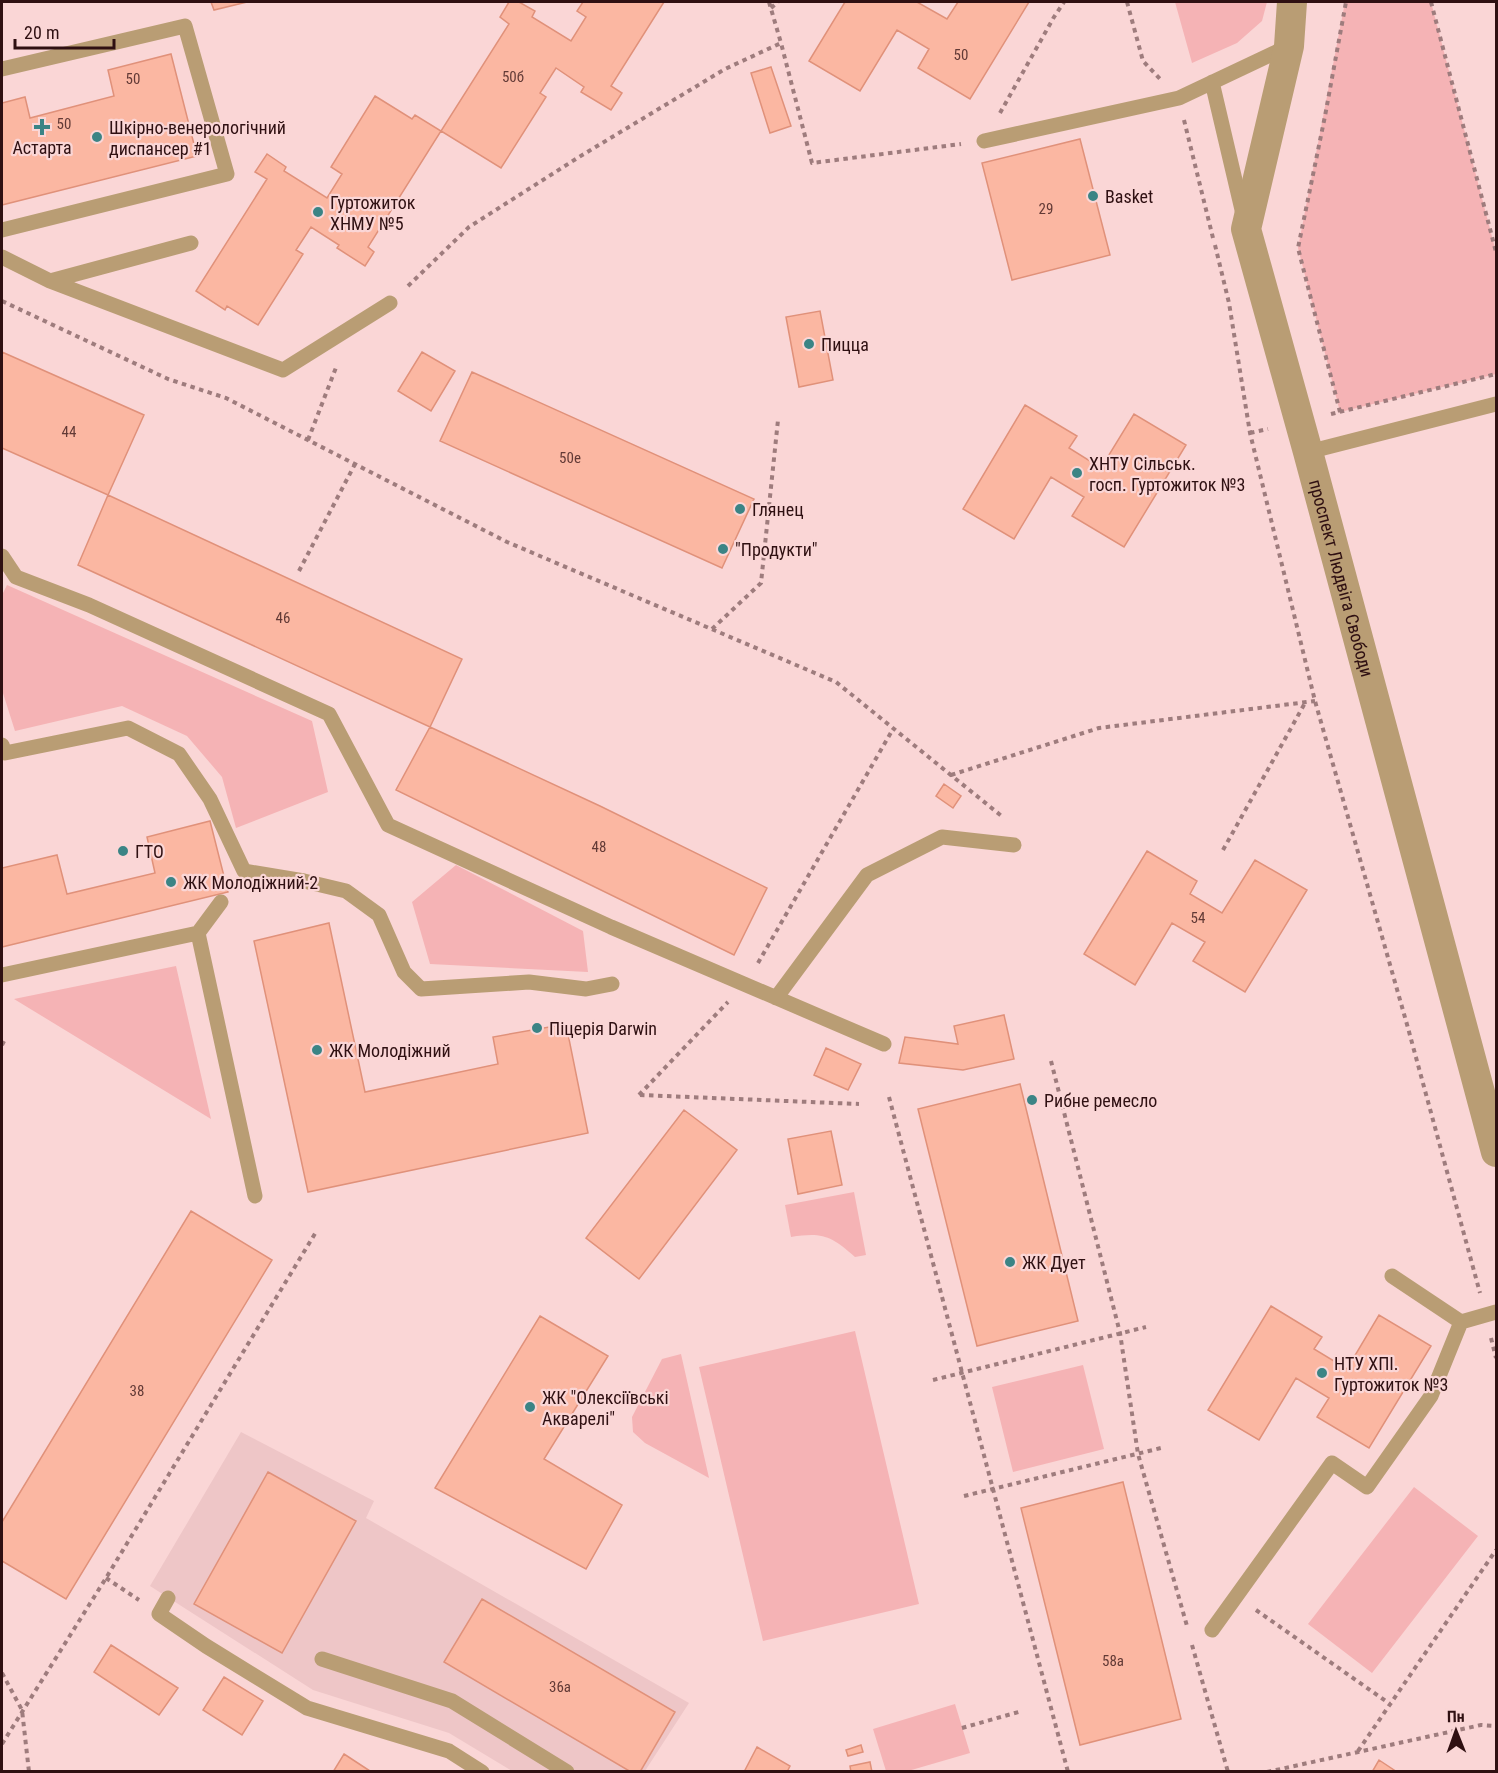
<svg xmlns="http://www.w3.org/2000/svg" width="1498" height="1773" viewBox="0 0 1498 1773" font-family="'Roboto Condensed',sans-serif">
	<rect width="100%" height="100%" fill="#fad6d6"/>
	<!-- built -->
	<path fill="#eec6c7" d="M241 1432 374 1501 366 1518 689 1703 645 1771H512L449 1733 313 1690 150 1586Z"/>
	<!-- green -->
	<path fill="#f5b3b5" d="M1175 2H1267L1262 21 1237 43 1192 63Z
		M1345 2H1431L1496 252V374L1340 412 1298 248Z
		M7 585 312 721 328 792 236 828 222 777 187 736 122 706 15 731 2 690V595Z
		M456 865 583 931 588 972 430 964 412 902Z
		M176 966 211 1119 14 999Z
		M854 1192 866 1255 855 1257C831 1236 823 1232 791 1237L785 1205Z
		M855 1331 919 1604 763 1641 699 1367Z
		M681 1354 709 1478 645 1443 633 1432 632 1417 662 1359Z
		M1083 1365 1104 1449 1013 1472 992 1387Z
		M1414 1487 1478 1536 1372 1673 1308 1624Z
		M955 1704 970 1753 908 1771H886L873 1729Z"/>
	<!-- building -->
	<path fill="#fbb7a2" stroke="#e0917a" stroke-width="1.5" d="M211 2H247L214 10Z
		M509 2H519L535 11 532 17 571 41 586 17 577 11 583 2H664L611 86 622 93 611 110 581 92 584 87 556 68 540 93 546 97 501 168 441 131 509 24 500 17Z
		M845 2H917L947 19 958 2H1029L970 99 918 68 929 49 897 30 860 91 809 61Z
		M171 54 197 156 2 205V103L25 97 30 118 114 96 108 70Z
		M771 67 791 126 770 133 751 73Z
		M375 96 412 119 415 115 441 131 368 247 374 252 365 266 337 248 339 245 311 227 296 250 303 254 258 325 227 306 225 310 196 291 267 179 255 172 267 154 286 167 284 171 327 198 342 174 331 167Z
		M1080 139 1110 255 1012 280 982 163Z
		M820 311 833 380 799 387 786 317Z
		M2 352 144 415 108 495 2 448Z
		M422 352 455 371 431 411 398 391Z
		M472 372 754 499 722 568 440 441Z
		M1025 405 1077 436 1069 448 1101 468 1134 414 1186 445 1124 547 1072 516 1084 497 1051 477 1014 539 963 509Z
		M108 495 462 659 430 727 78 565Z
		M430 727 600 806 767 888 734 955 396 790Z
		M944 784 961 796 953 808 936 796Z
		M210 821 228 892 2 947V868L57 855 67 894 155 873 147 837Z
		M1147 851 1197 881 1190 894 1222 913 1255 860 1307 890 1245 992 1193 961 1205 942 1172 923 1135 985 1084 954Z
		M329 923 365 1092 498 1064 493 1037 566 1024 588 1133 308 1192 254 941Z
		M1004 1015 1014 1059 963 1070 899 1063 905 1037 958 1044 954 1026Z
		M826 1048 861 1064 848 1090 814 1075Z
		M1020 1084 1078 1321 977 1346 918 1109Z
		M684 1110 737 1150 639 1279 586 1238Z
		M831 1131 842 1185 798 1194 788 1139Z
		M191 1211 272 1260 66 1599 2 1561V1522Z
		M1271 1306 1322 1337 1314 1349 1347 1369 1379 1315 1431 1346 1369 1448 1317 1417 1329 1398 1296 1378 1259 1440 1208 1410Z
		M540 1316 608 1356 544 1459 622 1505 586 1569 435 1488Z
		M268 1472 356 1521 282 1653 194 1604Z
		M1123 1482 1181 1719 1080 1745 1021 1508Z
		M482 1599 675 1712 640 1772H631L444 1662Z
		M111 1645 178 1688 159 1715 94 1672Z
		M224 1677 263 1701 242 1735 203 1710Z
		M861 1745 863 1752 848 1756 846 1750Z
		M757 1747 790 1766 787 1772H744Z
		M344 1754 370 1771V1772H333Z
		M1379 1760 1397 1772H1372Z
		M870 1762 872 1772H851L850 1766Z"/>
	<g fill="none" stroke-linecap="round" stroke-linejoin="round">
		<!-- path -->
		<path stroke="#9e7c7d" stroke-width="4" stroke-dasharray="4.5 4.5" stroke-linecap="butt" d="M769 2 781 43
			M1127 2 1143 61 1160 79
			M1431 2 1496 252
			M771 8 778 2
			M1000 113 1054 17 1064 2
			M1184 120 1213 238
			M1215 245 1229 303 1250 433 1315 701 1408 1028 1480 1293
			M408 286 469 227 579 157 725 69 781 43 812 163 961 144
			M2 301 168 379 226 398 507 542 836 682 1004 818
			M1340 412 1298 248 1325 116 1346 2
			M1331 414 1496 374
			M1250 433 1268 429
			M308 440 337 365
			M299 571 355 464
			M712 629 761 583 778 420
			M951 775 1099 728 1315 701
			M1223 850 1305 703
			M758 963 893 729
			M2 1045 4 1041
			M1051 1061 1120 1333 1138 1454 1187 1626
			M639 1095 728 1002
			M640 1095 859 1104
			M889 1097 1068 1772
			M1491 1338 1496 1358
			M933 1380 1146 1327
			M964 1496 1161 1448
			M106 1578 139 1600
			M1256 1610 1390 1704
			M1192 1645 1228 1772
			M2 1673 22 1710 29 1772
			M962 1728 1022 1711
			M2 1744 106 1578 316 1232
			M1358 1751 1496 1550
			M1267 1772 1481 1725 1496 1726"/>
		<!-- service -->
		<path stroke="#b99d74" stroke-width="15" d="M2 69 185 26 227 174 2 230
			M1212 82 1243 214
			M984 141 1179 98 1289 46
			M2 257 50 281 283 370 390 303
			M50 281 191 243
			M1308 452 1496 404
			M2 556 16 577 89 605 329 714 388 825 611 927 884 1044
			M2 745 5 753 128 728 179 754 210 799 244 871
			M244 871 304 881 346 891 379 915 404 972 421 989 529 982 586 989 612 984
			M198 933 255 1196
			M2 975 198 933 221 902
			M776 998 867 875 942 837 1014 845
			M1392 1276 1461 1322 1496 1312
			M168 1598 159 1614 206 1646 307 1708 449 1751 482 1772
			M1212 1630 1332 1463 1367 1487 1431 1396 1461 1322
			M322 1659 452 1701 567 1772"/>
		<!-- minor -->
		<path stroke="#b99d74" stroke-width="30" id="s1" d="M1292 2 1289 46 1246 229 1308 452 1496 1152"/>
	</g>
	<!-- markers -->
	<g fill="#3b8485" stroke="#fad6d6" stroke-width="2">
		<path d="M39 118h6v6h6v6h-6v6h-6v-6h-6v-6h6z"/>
		<circle cx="97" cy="137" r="6"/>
		<circle cx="1093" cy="196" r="6"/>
		<circle cx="318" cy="212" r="6"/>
		<circle cx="809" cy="344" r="6"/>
		<circle cx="1077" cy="473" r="6"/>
		<circle cx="740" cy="509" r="6"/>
		<circle cx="723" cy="549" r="6"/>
		<circle cx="123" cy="851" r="6"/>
		<circle cx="171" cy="882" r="6"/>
		<circle cx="537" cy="1028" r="6"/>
		<circle cx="317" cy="1050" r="6"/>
		<circle cx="1032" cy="1100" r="6"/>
		<circle cx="1010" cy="1262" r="6"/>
		<circle cx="1322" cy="1373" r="6"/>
		<circle cx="530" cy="1407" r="6"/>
	</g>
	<g text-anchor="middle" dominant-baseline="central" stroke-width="4.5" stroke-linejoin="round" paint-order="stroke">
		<!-- number labels -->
		<g font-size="15" fill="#623a36">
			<text x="961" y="55">50</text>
			<text x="513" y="77">50б</text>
			<text x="133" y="79">50</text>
			<text x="64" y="124">50</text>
			<text x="1046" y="209">29</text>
			<text x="69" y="432">44</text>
			<text x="570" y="458">50е</text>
			<text x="283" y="618">46</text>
			<text x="599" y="847">48</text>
			<text x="1198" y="918">54</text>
			<text x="137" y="1391">38</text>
			<text x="1113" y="1661">58а</text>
			<text x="560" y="1687">36а</text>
		</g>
		<!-- poi labels -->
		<g font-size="18" fill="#2f1012" stroke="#fad6d6" text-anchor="start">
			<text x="109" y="127">Шкірно-венерологічний<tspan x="109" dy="21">диспансер #1</tspan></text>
			<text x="42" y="147" text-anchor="middle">Астарта</text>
			<text x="1105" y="196">Basket</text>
			<text x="330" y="202">Гуртожиток<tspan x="330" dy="21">ХНМУ №5</tspan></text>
			<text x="821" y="344">Пицца</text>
			<text x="1089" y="463">ХНТУ Сільськ.<tspan x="1089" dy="21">госп. Гуртожиток №3</tspan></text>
			<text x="752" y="509">Глянец</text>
			<text x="735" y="549">"Продукти"</text>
			<text x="135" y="851">ГТО</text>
			<text x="183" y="882">ЖК Молодіжний-2</text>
			<text x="549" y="1028">Піцерія Darwin</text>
			<text x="329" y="1050">ЖК Молодіжний</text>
			<text x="1044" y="1100">Рибне ремесло</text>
			<text x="1022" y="1262">ЖК Дует</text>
			<text x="1334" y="1363">НТУ ХПІ.<tspan x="1334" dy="21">Гуртожиток №3</tspan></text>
			<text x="542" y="1397">ЖК "Олексіївські<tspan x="542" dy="21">Акварелі"</tspan></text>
		</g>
		<!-- street labels -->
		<g font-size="18" fill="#2f1012" stroke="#fad6d6">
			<text stroke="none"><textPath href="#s1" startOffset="594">проспект Людвіга Свободи</textPath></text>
		</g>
	</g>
	<!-- border -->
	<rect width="1498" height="1773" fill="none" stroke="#2f1012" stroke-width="6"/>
	<!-- north arrow -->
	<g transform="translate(1456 1731) rotate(359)" stroke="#fad6d6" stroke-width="4.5" paint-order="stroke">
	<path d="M0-4.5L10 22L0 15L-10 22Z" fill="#2f1012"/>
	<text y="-9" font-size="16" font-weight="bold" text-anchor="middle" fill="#2f1012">Пн</text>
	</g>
	<!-- scale -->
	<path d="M15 39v9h99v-9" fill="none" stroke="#2f1012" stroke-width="3"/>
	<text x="24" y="39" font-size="18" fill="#2f1012" stroke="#fad6d6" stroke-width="4.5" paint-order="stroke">20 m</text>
</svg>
